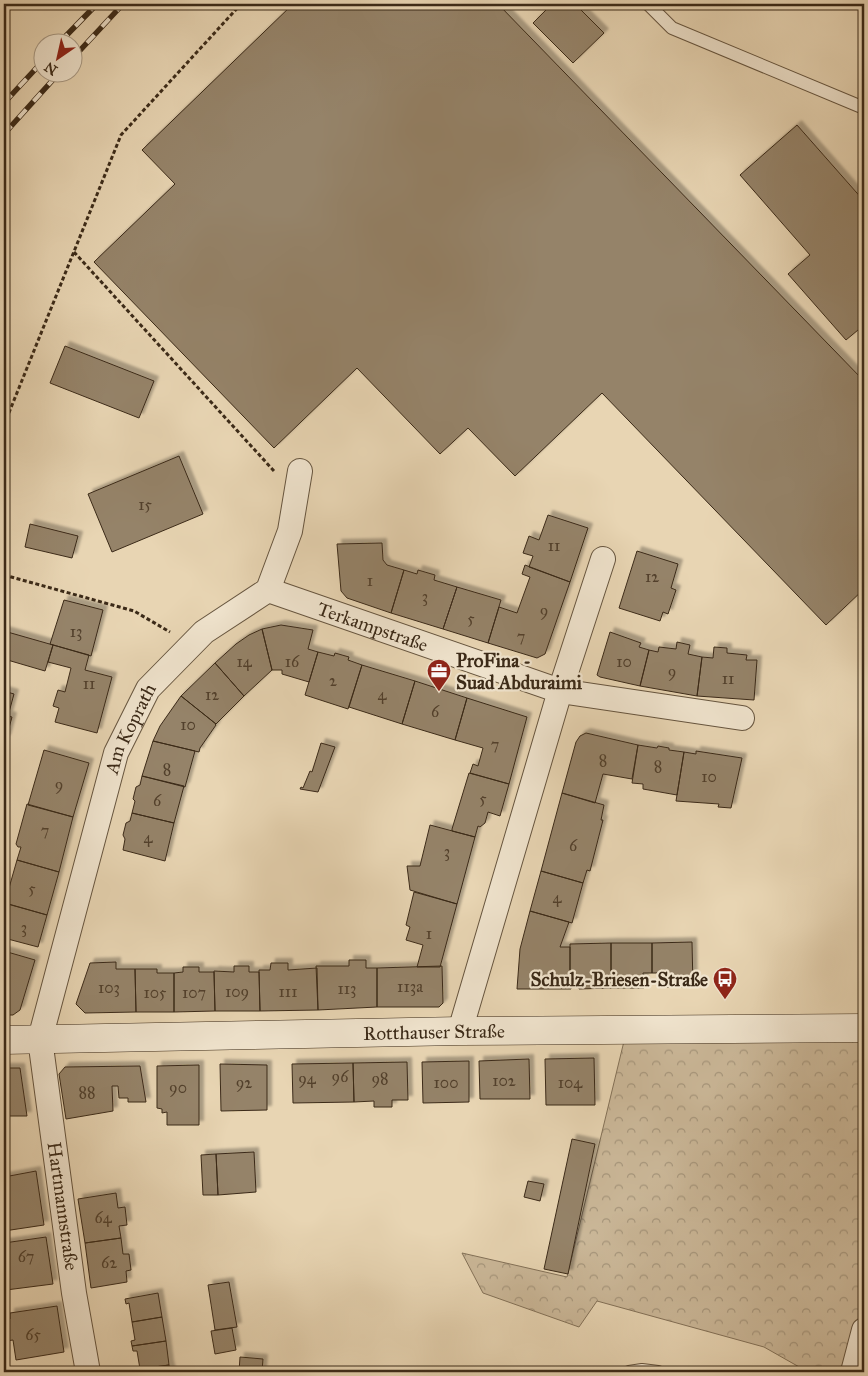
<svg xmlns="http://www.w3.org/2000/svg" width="868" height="1376" viewBox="0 0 868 1376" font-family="'IM FELL Great Primer',serif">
	<defs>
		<pattern id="forest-crowns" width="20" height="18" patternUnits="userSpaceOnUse" patternTransform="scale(1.25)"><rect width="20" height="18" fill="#cbb899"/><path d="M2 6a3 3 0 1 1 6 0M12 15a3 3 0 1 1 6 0" fill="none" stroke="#a6967c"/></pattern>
		<filter id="shadow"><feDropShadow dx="4.5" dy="-4.5" stdDeviation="1" flood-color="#0004"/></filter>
	</defs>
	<rect width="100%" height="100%" fill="#e8d5b3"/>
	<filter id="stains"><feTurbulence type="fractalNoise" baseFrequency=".004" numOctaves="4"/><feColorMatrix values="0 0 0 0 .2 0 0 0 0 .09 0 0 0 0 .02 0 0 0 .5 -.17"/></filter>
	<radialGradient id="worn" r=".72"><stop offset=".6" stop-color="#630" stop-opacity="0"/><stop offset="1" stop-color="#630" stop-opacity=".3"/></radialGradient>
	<!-- forest -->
	<path fill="url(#forest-crowns)" stroke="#837158" d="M864 1035V1309L847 1372H808L764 1347 597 1301 579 1327 483 1293 462 1253 567 1277 625 1037Z"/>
	<!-- building -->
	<path fill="#958369" stroke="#3b2a18" filter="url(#shadow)" d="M293 4H498L864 381V589L826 625 602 393 515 476 468 428 440 454 357 368 274 448 94 262 175 184 142 150Z
		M552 4H575L604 33 573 63 533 23Z
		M797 125 864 201V325L846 340 788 274 810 255 740 175Z
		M65 346 154 381 139 418 50 383Z
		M179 456 203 514 112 552 88 494Z
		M548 515 588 528 570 582 529 567 533 556 523 553 529 536 539 540Z
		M30 524 78 536 72 558 25 547Z
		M382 543 383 560 387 565 404 570 391 613 347 598 341 591 337 544Z
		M637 551 678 564 671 588 676 590 668 614 663 612 660 621 619 608Z
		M525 565 570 582 545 654 537 658 488 643 499 607 517 613 530 577 522 574Z
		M404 570 417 574 418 570 435 575 434 580 457 587 443 629 391 613Z
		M457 587 501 600 488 643 443 629Z
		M64 600 103 610 91 656 50 644Z
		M281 625 313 630 308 649 318 652 309 682 282 674V670H272L262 629Z
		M262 629 272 670 244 696 215 663 236 644 249 635Z
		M4 631 53 645 45 671 4 659Z
		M610 632 641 643 639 647 649 650 640 686 600 677 597 675Z
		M677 642 690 645 688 654 702 657 697 696 640 686 649 650 658 652 659 647 676 649Z
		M53 645 89 655 85 670 112 677 97 733 55 722 59 708 53 706 58 690 65 692 71 668 48 662Z
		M714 647 727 648V653L747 655 746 660H757L754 700 697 696 702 657 713 658Z
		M318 652 334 656 335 653 349 657 348 660 362 665 348 709 305 695Z
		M215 663 244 696 216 724 181 696Z
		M362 665 415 681 402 724 349 707Z
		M415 681 467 698 455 740 402 724Z
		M4 691 14 694 8 716 4 715Z
		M181 696 216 724H215L216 725 200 748 199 752 153 741 160 726Z
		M467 698 527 717 509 784 470 773 473 764 478 766 483 748 455 740Z
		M4 715 12 717 6 739H4Z
		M586 733 638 745 632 779 603 774 595 803 562 793 576 742 580 736Z
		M153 741 195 751 185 787 142 776Z
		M321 743 335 747 318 792 300 789 301 787 303 788 310 771 312 772Z
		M638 745 657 748 658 746 669 748V750L684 752 677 795 643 789V784L632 783Z
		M44 750 89 763 73 817 28 805Z
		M696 751 742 758 731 808 718 807 719 804 676 801 684 752 696 754Z
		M469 773 509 784 500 816 488 812 485 823 480 827 478 826 475 837 452 831V829Z
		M142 776 184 786 174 823 132 813 135 801 133 799 136 787 140 785Z
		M562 793 604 805 601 820H603L590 871 587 870 583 883 541 871Z
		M27 804 73 817 59 872 17 860 21 847H18L16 844Z
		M132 813 174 823 165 861 123 850 125 839 123 835 126 823 130 821Z
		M430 825 475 837 457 904 410 890 407 866H420Z
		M17 860 59 872 47 915 4 903V887L9 888Z
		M541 871 583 883 572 923 530 911Z
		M414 892 457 904 440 967H417L423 945 406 940 410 927 406 925Z
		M5 903 47 915 38 947 4 938Z
		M530 911 569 922 560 947H570V984H568V987H571V989H517L520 949Z
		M692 942 693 987H660V973H652V943Z
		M611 943V988L579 989V981L570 980V944Z
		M611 943H652V973H643L644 988H611Z
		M4 951 35 960 20 1010 13 1015H4Z
		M349 960H366V968H377V1007L318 1010 316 966H349Z
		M116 962V969H135L136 1012 85 1013 76 1004 90 963Z
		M271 963H288V970L317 968 318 1010 260 1011 259 970H270Z
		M234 966H249V972H259L260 1011H215L214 971 234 972Z
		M442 966 443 1003 439 1007H377V968Z
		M183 967H199V972H214L215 1011 174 1012V973L183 972Z
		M135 969H157V973H174V1012H136Z
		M594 1058 595 1105H546L545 1059Z
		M529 1059 530 1099H480L479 1061Z
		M469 1061V1102L423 1103 422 1062Z
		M407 1062 408 1100H392V1107H374V1101L354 1102 353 1063Z
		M353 1063 354 1102 293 1103 292 1064Z
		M220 1064 267 1065V1110L221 1111Z
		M199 1065V1125H167V1112L162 1113V1109L157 1108V1066Z
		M140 1066 146 1102H128V1098H119L118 1086H112L113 1111 66 1119 59 1074 65 1067Z
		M4 1068H20L27 1116H4Z
		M572 1139 595 1144 568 1274 544 1269Z
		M254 1152 256 1192 218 1195 216 1154Z
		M216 1154 218 1195H203L201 1155Z
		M36 1171 44 1225 4 1231V1177Z
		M528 1181 544 1184 540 1201 524 1197Z
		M116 1193 118 1208 125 1207 127 1225 119 1226 121 1238 85 1243 78 1199Z
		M46 1237 53 1284 6 1290 4 1270V1243Z
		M121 1238 123 1254H129L131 1270 126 1271 127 1282 91 1288 85 1243Z
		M229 1282 237 1327 215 1330 208 1285Z
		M158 1293 162 1317 132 1322 129 1303 126 1304 125 1299Z
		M57 1306 64 1352 16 1360 13 1340 6 1341 4 1320 10 1319V1313Z
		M162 1317 166 1341 132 1346 131 1341 135 1340 132 1322Z
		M232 1328 236 1350 215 1354 211 1331Z
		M166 1341 169 1365 140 1369 137 1351H133L132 1346Z
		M240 1357 263 1359 262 1372H239Z
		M169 1365 171 1372H140V1369Z"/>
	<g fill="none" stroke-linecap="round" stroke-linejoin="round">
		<defs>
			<path id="lane" d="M648 4 672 28 864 108
				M629 1372 642 1370 658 1372"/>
			<g id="street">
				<path id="s1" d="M268 590 560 691 742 718"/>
				<path d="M460 1031 560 691 603 559"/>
				<path id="s2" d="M88 1372 74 1293 40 1039 116 753 148 689 204 632 268 590 290 531 300 471"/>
				<path d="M853 1372 864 1330"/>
			</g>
			<g id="secondary">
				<path id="s3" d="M4 1040 460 1031 864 1028"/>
			</g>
		</defs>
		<!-- lane casing -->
		<use href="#lane" stroke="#66553f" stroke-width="14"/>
		<!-- street casing -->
		<use href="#street" stroke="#66553f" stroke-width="26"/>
		<!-- secondary casing -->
		<use href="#secondary" stroke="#3b2a18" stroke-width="29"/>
		<!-- path -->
		<path stroke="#3b2a18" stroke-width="3" stroke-dasharray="4 2.5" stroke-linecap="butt" d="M74 252 274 471
			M4 425 121 135 241 4
			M4 575 134 611 170 632"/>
		<!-- lane -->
		<use href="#lane" stroke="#f0e4ce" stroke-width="12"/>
		<!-- street -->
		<use href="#street" stroke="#f0e4ce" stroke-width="24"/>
		<!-- secondary -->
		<use href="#secondary" stroke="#f0e4ce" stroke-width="28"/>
		<defs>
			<path id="rail" d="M60 42 97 4
				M72 59 123 4
				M4 103 42 62
				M4 134 60 72"/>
		</defs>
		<!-- rail casing -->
		<use href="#rail" stroke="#3b2a18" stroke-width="5.5"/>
		<!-- rail -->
		<use href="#rail" stroke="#f0e4ce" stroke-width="4" stroke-dasharray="11" stroke-linecap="butt"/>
	</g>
	<!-- icons -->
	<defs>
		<symbol id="office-pin" viewBox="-11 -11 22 30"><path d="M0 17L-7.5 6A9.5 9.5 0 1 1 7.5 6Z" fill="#8f2418" stroke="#f0e4ce"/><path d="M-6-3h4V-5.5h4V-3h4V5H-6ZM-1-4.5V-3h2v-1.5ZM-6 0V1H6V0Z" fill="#fff"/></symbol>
		<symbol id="bus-pin" viewBox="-11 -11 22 30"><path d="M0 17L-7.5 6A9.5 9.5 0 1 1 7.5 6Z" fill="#8f2418" stroke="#f0e4ce"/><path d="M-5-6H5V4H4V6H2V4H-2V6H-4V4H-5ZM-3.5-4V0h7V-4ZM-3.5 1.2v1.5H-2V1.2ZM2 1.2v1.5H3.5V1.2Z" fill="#fff"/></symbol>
	</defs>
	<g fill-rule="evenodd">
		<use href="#office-pin" x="425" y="657" width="28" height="38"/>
		<use href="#bus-pin" x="711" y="965" width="28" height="38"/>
	</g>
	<g text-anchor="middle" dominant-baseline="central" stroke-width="4.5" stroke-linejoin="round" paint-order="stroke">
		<!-- number labels -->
		<g font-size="16" fill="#52402c">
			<text x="145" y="504">15</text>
			<text x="554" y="545">11</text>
			<text x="652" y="576">12</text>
			<text x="370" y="580">1</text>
			<text x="425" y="596">3</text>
			<text x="544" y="610">9</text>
			<text x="471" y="618">5</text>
			<text x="76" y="631">13</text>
			<text x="521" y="636">7</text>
			<text x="244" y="661">14</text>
			<text x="292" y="661">16</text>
			<text x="624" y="661">10</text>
			<text x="672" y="671">9</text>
			<text x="728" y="678">11</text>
			<text x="333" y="680">2</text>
			<text x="89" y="683">11</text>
			<text x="212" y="694">12</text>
			<text x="382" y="694">4</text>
			<text x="435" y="711">6</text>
			<text x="188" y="724">10</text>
			<text x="495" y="744">7</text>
			<text x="603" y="760">8</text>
			<text x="658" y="766">8</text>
			<text x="167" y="769">8</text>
			<text x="709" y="776">10</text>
			<text x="59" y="784">9</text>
			<text x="483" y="798">5</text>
			<text x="157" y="800">6</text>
			<text x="45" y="830">7</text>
			<text x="148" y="837">4</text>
			<text x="573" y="845">6</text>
			<text x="447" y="851">3</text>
			<text x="32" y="888">5</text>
			<text x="557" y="897">4</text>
			<text x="24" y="927">3</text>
			<text x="429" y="933">1</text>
			<text x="410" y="986">113a</text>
			<text x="109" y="987">103</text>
			<text x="347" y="988">113</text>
			<text x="237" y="991">109</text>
			<text x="288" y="991">111</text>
			<text x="155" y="992">105</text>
			<text x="194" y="992">107</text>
			<text x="340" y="1076">96</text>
			<text x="307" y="1078">94</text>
			<text x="380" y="1078">98</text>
			<text x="504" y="1080">102</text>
			<text x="244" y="1082">92</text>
			<text x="446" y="1082">100</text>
			<text x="570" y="1082">104</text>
			<text x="178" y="1087">90</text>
			<text x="87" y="1092">88</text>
			<text x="103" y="1217">64</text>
			<text x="26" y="1256">67</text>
			<text x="109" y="1262">62</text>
			<text x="33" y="1334">65</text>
		</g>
		<!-- street labels -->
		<g font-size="19" fill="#3b2a18" stroke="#f0e4ce">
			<text stroke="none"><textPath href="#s1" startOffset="111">Terkampstraße</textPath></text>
			<text stroke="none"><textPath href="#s2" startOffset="660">Am Koprath</textPath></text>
			<text stroke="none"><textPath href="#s3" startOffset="430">Rotthauser Straße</textPath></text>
			<text transform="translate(63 1206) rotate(82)">Hartmannstraße</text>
		</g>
		<!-- poi labels -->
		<g font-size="19" font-weight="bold" fill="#3b2a18" stroke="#f0e4ce" text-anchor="start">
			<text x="456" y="660">ProFina -<tspan x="456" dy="22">Suad Abduraimi</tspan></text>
			<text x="708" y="979" text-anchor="end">Schulz-Briesen-Straße</text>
		</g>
	</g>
	<!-- margin -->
	<rect width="868" height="1376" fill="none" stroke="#e8d5b3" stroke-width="20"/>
	<rect x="5" y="5" width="858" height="1366" fill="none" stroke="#3b2a18" stroke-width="2.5"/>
	<rect x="10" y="10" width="848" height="1356" fill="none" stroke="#3b2a18"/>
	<!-- north arrow -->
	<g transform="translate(58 58) rotate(214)"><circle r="24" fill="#f0e4ce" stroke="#a89a85"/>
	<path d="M0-4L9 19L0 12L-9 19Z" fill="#8f2418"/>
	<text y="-8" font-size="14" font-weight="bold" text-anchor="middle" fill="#3b2a18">N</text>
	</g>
	<rect width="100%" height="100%" filter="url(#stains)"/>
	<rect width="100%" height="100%" fill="url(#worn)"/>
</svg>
